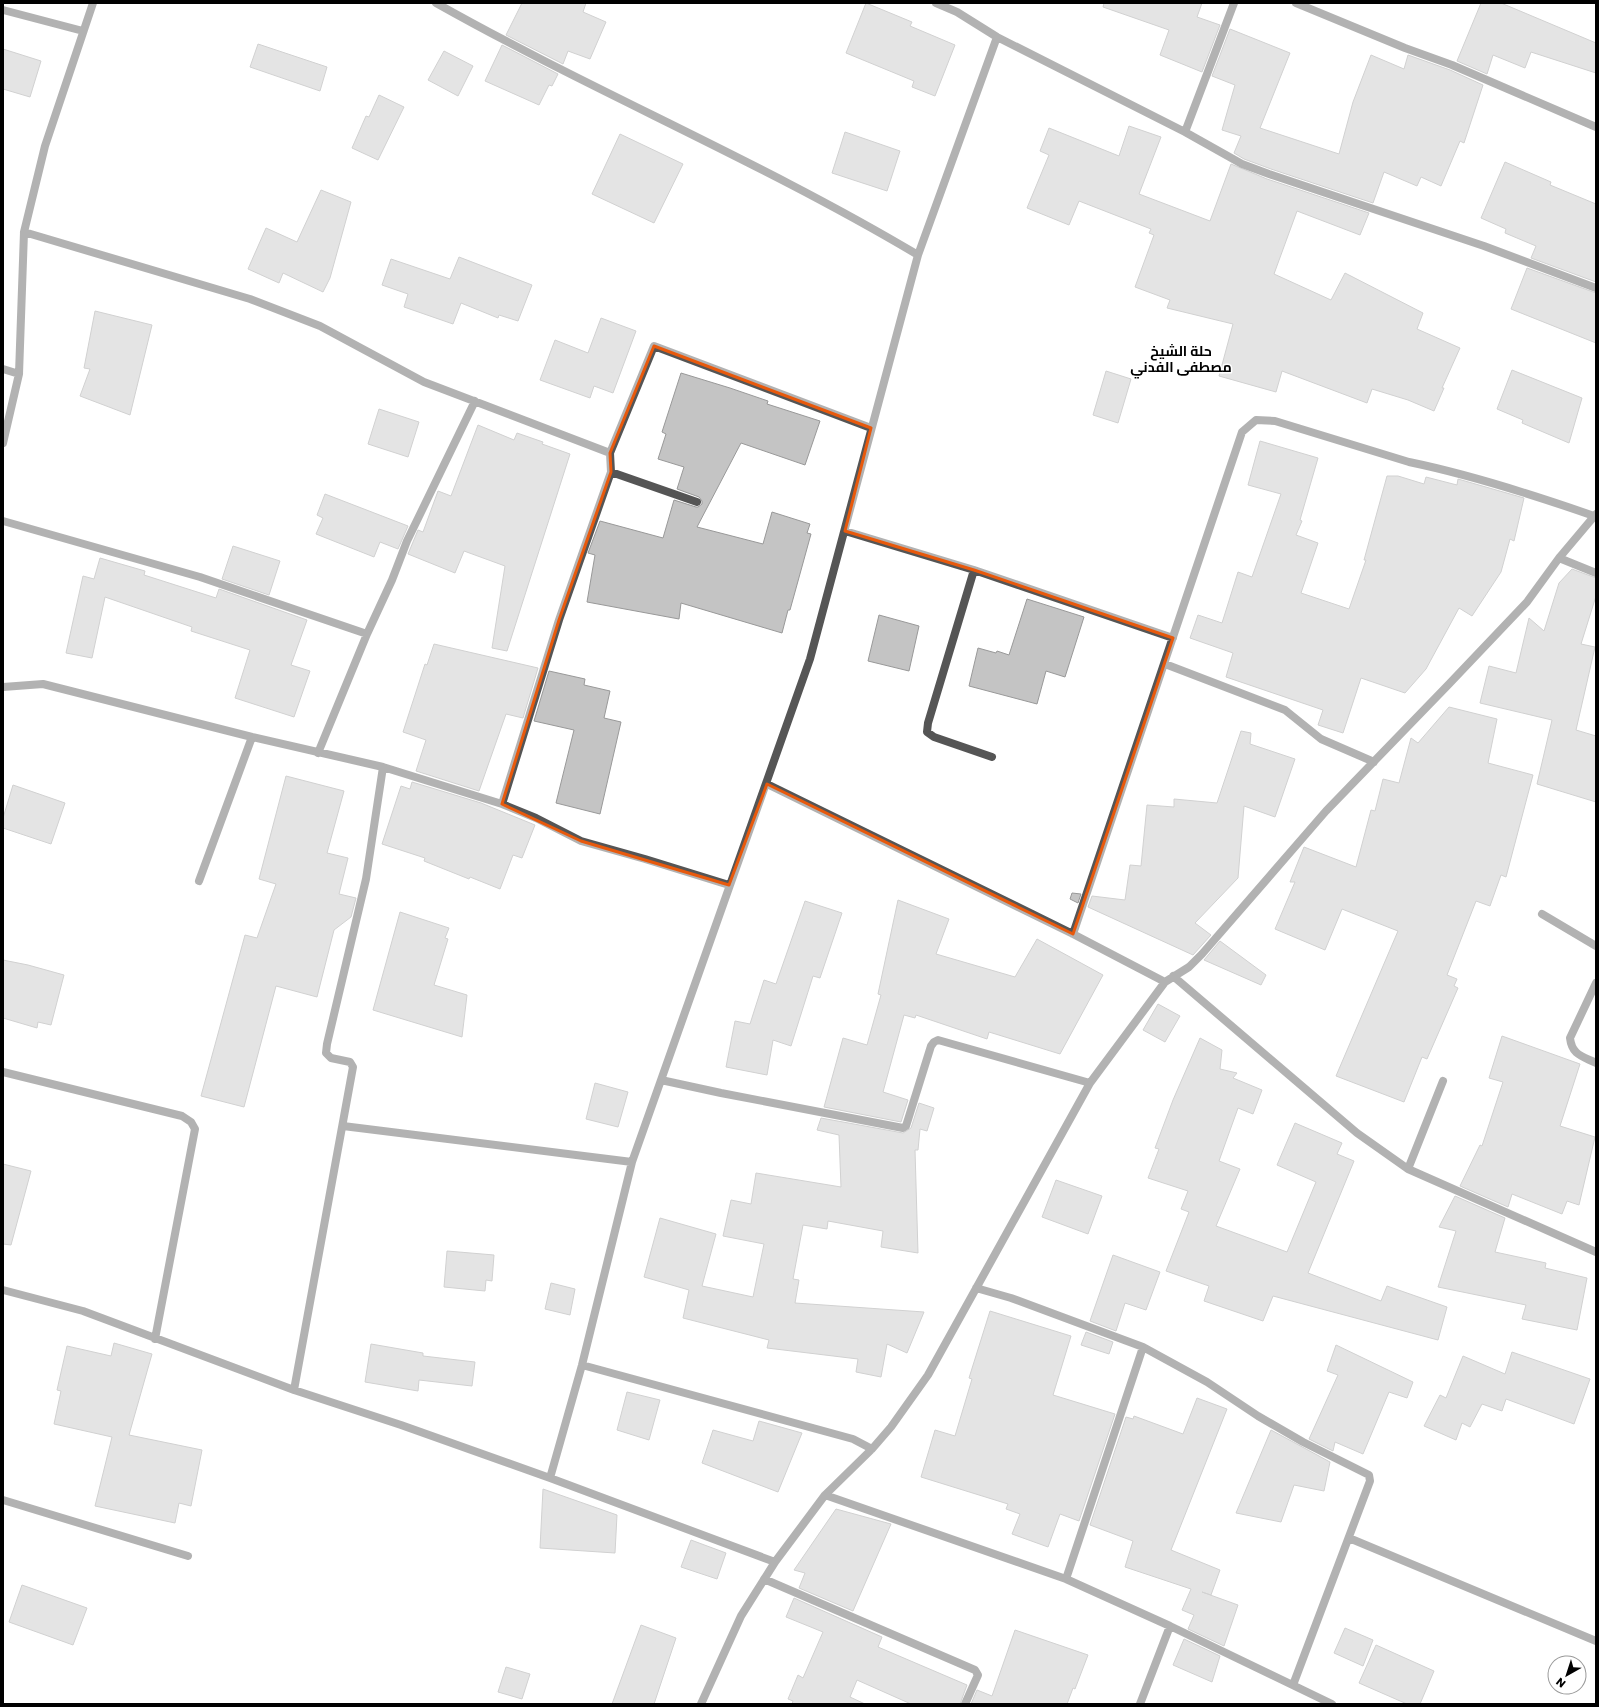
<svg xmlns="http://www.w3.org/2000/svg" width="1599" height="1707" viewBox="0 0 1599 1707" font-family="Poppins,Cairo,sans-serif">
	<rect width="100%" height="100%" fill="#fff"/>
	<!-- building -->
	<path fill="#c4c4c4" stroke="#999" d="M522 3H586L583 12 606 22 590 59 568 51 563 64 506 35Z
		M866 3 912 22 910 26 955 45 935 96 912 87 914 81 846 53Z
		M1104 3H1202L1197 17 1220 25 1202 72 1160 55 1169 30 1103 7Z
		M1481 3H1501L1596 43V73L1531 52 1525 68 1493 55 1487 74 1457 61Z
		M1230 29 1290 53 1260 128 1339 154 1353 102 1371 55 1404 69 1408 55 1450 70 1483 85 1464 143 1460 141 1441 186 1421 177 1417 186 1384 172 1373 203 1271 169 1244 159 1234 153 1241 136 1222 130 1235 85 1212 76Z
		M258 44 327 67 320 91 250 67Z
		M502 45 558 74 552 86 549 85 539 105 485 81Z
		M3 49 41 61 30 97 3 89Z
		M444 51 473 66 458 96 428 80Z
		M379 95 404 107 378 160 352 148 366 116 369 117Z
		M1129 126 1161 137 1139 194 1210 221 1231 164 1267 179 1369 213 1360 235 1297 211 1274 274 1331 300 1345 273 1423 313 1417 329 1460 348 1442 388H1444L1434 411 1408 400 1372 389 1367 403 1282 371 1276 392 1219 376 1233 324 1167 308 1170 300 1135 287 1154 235 1149 233 1151 229 1079 201 1069 225 1027 208 1049 155 1040 151 1049 128 1119 156Z
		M845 132 900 151 887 191 832 173Z
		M620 134 683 164 654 223 592 194Z
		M1505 162 1551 182 1550 185 1596 204V282L1531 258 1536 246 1505 233 1506 229 1481 218Z
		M321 190 351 202 330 278 323 292 283 273 279 283 248 269 266 228 297 242Z
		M459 257 532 285 518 321 499 315 498 318 461 303 453 324 404 307 408 294 382 285 391 259 450 279Z
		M1527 268 1596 293V343L1511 309Z
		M95 311 152 325 130 415 80 396 90 369 84 368Z
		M601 318 636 331 613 393 594 386 590 398 540 380 555 340 588 353Z
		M1512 370 1582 398 1569 443 1522 423 1523 420 1497 409Z
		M1106 371 1131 379 1118 423 1093 415Z
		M681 373 730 388 768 401 767 404 820 421 805 465 741 443 697 527 763 544 772 512 810 524 807 533 811 534 790 610H788L782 633 681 603 679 619 587 602 595 555 588 553 600 521 663 538 674 500 696 507H698L702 504V501L699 497 677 489 684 467 658 459 666 434 662 432Z
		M379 409 419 422 408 457 368 444Z
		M478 425 514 440 517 433 543 442 542 444 570 454 507 651 492 648 505 566 464 551 455 573 408 554 418 530 423 532 438 491 451 496Z
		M1260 441 1318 458 1300 520 1302 521 1296 535 1318 543 1301 593 1349 609 1366 560H1364L1387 476H1398L1424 484 1426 477 1457 485 1458 479 1524 498 1514 541 1510 539 1501 572 1472 616 1459 608 1426 669 1405 693 1361 678 1343 733 1318 725 1323 710 1226 677 1233 653 1190 638 1198 615 1222 623 1238 572 1252 577 1281 494 1248 485Z
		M325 494 408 526 398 549 380 542 374 557 316 534 323 518 317 515Z
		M233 546 280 561 269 595 222 579Z
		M100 558 145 571 144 575 216 598 219 589 307 620 291 665 310 671 294 717 235 698 250 650 191 631 192 627 105 597 92 658 66 653 83 576 94 579Z
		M1572 569 1596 578V596L1581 644 1595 647 1576 730 1596 736V802L1537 784 1552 720 1480 703 1489 666 1516 673 1529 618 1544 631 1559 583Z
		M1027 599 1084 617 1065 677 1046 671 1037 704 969 686 978 648 996 653 997 651 1009 655Z
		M879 615 919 626 909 671 868 661Z
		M434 644 538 668 523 718 506 714 479 791 416 771 426 740 403 732 425 664 427 665Z
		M549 671 585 679 584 685 610 691 604 718 621 722 600 814 556 803 574 730 534 721Z
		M1449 707 1497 719 1488 763 1533 775 1506 877 1501 875 1490 906 1476 901 1447 975 1457 979 1454 986 1458 988 1427 1059 1422 1057 1404 1102 1336 1076 1398 931 1342 909 1325 950 1275 929 1295 882H1290L1304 847 1356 867 1371 810 1375 811 1383 779 1399 783 1411 738 1418 743Z
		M1241 731 1251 733 1250 744 1295 759 1275 817 1244 806 1238 878 1195 923 1211 935 1193 955 1088 907 1092 896 1125 900 1130 865 1141 866 1147 805 1174 807V799L1217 803Z
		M286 776 344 791 327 853 348 858 339 894 356 898 351 917 334 930 317 997 276 986 244 1107 201 1096 245 935 257 938 276 884 259 879Z
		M412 782 481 803 535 825 522 858 513 855 500 889 470 877 469 879 424 861 425 858 382 844 401 786 410 789Z
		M13 785 65 803 51 844 3 828V818Z
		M1072 893 1081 894 1078 903 1070 899Z
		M898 900 949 919 936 954 1015 977 1037 939 1103 975 1060 1054 989 1032 987 1039 916 1015 915 1018 904 1015 883 1092 908 1100 901 1122 824 1107 843 1038 867 1045 881 995 878 994Z
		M805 901 842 913 820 978 813 976 791 1046 773 1040 767 1075 726 1067 735 1021 750 1024 764 980 776 984Z
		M400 912 449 928 445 938 448 939 434 985 467 995 462 1037 373 1010Z
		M1220 941 1266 975 1261 985 1204 960Z
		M3 960 28 965 64 975 51 1025 38 1022 37 1028 3 1018Z
		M1158 1004 1180 1016 1165 1042 1143 1030Z
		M1502 1036 1580 1064 1560 1126 1595 1137 1579 1205 1567 1201 1562 1214 1512 1194 1508 1207 1460 1186 1480 1145 1482 1146 1503 1082 1489 1078Z
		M1200 1038 1222 1050 1220 1069 1237 1073 1233 1078 1262 1090 1253 1114 1238 1108 1219 1161 1240 1169 1216 1226 1287 1252 1316 1182 1277 1165 1295 1123 1342 1143 1337 1154 1354 1161 1308 1273 1381 1301 1387 1286 1447 1307 1438 1340 1273 1296 1263 1321 1204 1301 1209 1286 1166 1271 1189 1212 1181 1209 1188 1191 1148 1178 1159 1149 1155 1148 1173 1100Z
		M595 1083 628 1092 618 1127 586 1119Z
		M919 1103 934 1108 927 1131 920 1129 918 1150H915L918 1253 881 1247 883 1231 828 1221 827 1229 803 1225 793 1279 799 1280 795 1303 924 1312 907 1353 887 1344 881 1377 856 1372 858 1359 767 1348 769 1340 683 1318 689 1290 644 1277 660 1218 716 1234 702 1286 753 1297 764 1244 723 1236 731 1200 751 1204 756 1173 841 1187 839 1135 817 1130 821 1118 903 1133 911 1128Z
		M3 1164 31 1171 11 1245 3 1244Z
		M1056 1180 1102 1196 1088 1234 1042 1217Z
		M1455 1196 1505 1218 1495 1252 1546 1263 1545 1268 1587 1278 1577 1330 1522 1319 1526 1305 1438 1287 1456 1231 1439 1227Z
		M447 1251 494 1255 492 1281 486 1280 485 1291 444 1287Z
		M1113 1255 1160 1272 1146 1310 1125 1303 1116 1331 1090 1321Z
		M551 1283 575 1289 570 1315 545 1309Z
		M990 1311 1071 1336 1053 1395 1115 1414 1079 1521 1060 1514 1048 1547 1012 1534 1020 1514 1006 1509 1008 1504 921 1477 935 1430 955 1436 972 1379 969 1378Z
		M1086 1332 1113 1342 1109 1354 1081 1345Z
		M114 1343 152 1354 129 1435 202 1450 191 1506 179 1503 175 1523 95 1506 112 1437 54 1424 61 1391 57 1390 67 1346 111 1356Z
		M371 1344 423 1353V1356L475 1362 472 1386 419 1380 418 1391 365 1382Z
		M1336 1345 1413 1382 1407 1398 1389 1392 1363 1454 1335 1442 1333 1451 1309 1439 1338 1375 1327 1371Z
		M1512 1352 1590 1379 1574 1424 1506 1399 1502 1411 1482 1404 1470 1427 1462 1423 1456 1440 1424 1426 1440 1395 1446 1398 1463 1356 1505 1374Z
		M627 1392 660 1400 649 1440 617 1430Z
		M1197 1398 1227 1409 1171 1550 1220 1570 1211 1595 1202 1592 1238 1605 1224 1646 1188 1629 1194 1615 1182 1610 1191 1589 1125 1567 1133 1541 1090 1525 1126 1417 1133 1419 1134 1416 1183 1434Z
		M759 1421 802 1433 778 1492 702 1463 713 1430 753 1441Z
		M1271 1430 1330 1462 1324 1491 1294 1485 1281 1522 1236 1513Z
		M543 1489 617 1515 615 1553 540 1548Z
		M836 1509 891 1524 853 1611 799 1588 805 1573 794 1570Z
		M691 1540 726 1553 717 1579 681 1567Z
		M22 1585 87 1608 73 1645 9 1622Z
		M794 1598 882 1637 878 1647 967 1685 960 1704H911L857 1680 850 1697 865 1704H792L793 1701 788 1699 798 1675 803 1678 823 1632 786 1617Z
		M641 1625 676 1638 654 1704H612Z
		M1345 1628 1373 1640 1363 1666 1334 1653Z
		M1015 1630 1088 1655 1075 1689 1073 1688 1067 1704H971L977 1690 992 1696Z
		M1184 1639 1220 1656 1212 1682 1173 1665Z
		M1376 1645 1434 1671 1420 1704H1407L1359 1683Z
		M506 1667 530 1674 522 1699 498 1692Z"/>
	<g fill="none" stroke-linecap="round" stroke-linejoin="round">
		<!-- minor -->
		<path stroke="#555" stroke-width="8" d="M436 3C594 92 762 162 918 255
			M936 3 957 12 997 37 1185 132 1242 164 1269 174 1484 246 1596 288
			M1296 3 1405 48 1452 65 1596 127
			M3 10 83 31
			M1185 132 1234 3
			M24 232 250 299 320 326 424 382 610 453
			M3 369 19 374
			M3 443 19 374 24 232 45 146 93 3
			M611 472 697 502
			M3 521 200 577 367 634
			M845 531 974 570 1173 638
			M1559 558 1596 573
			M974 570 928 723 927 732 934 737 992 757
			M1165 664 1285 710 1321 739 1374 762
			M3 687 43 684 252 737 383 767 502 804 536 818 581 841 645 859 729 885
			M318 753 367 634 392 580 407 541 475 401
			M767 784 1073 934 1165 982
			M502 804 559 620 611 472 610 453 654 346 871 428
			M199 881 252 737
			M1542 914 1596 946
			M1073 934 1242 432 1256 420 1275 421 1409 462C1472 475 1534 495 1594 516
			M1173 976 1357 1133 1408 1169 1596 1252
			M1596 983 1570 1038C1572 1055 1582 1056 1596 1063
			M3 1072 182 1116 191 1122 195 1129 155 1339
			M661 1080 721 1093 903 1128 906 1126 931 1046 934 1042 938 1040 1090 1083
			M343 1126 632 1162
			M1408 1169 1443 1081
			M976 1288 1011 1298 1143 1347 1207 1382 1258 1416 1303 1442 1369 1475 1370 1481 1293 1685
			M3 1290 83 1311 294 1390 401 1425 550 1478 775 1562
			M582 1365 853 1439 872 1449
			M294 1390 353 1067 350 1062 331 1058 326 1053 327 1044 366 879 383 767
			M550 1478 582 1365 632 1162 810 659 918 255 997 37
			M825 1495 1066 1579 1170 1626 1332 1704
			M3 1500 188 1556
			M1349 1538 1596 1641
			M764 1579 975 1670 978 1675 965 1704
			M1066 1579 1143 1347
			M701 1704 741 1616 775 1562 825 1495 872 1449 891 1427 928 1375 1090 1083 1165 982 1189 967 1202 954 1326 811 1449 684 1527 602 1559 558 1596 514
			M1140 1704 1170 1626"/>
	</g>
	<!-- marked area -->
	<path d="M0 0H1599V1707H0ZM654 346 871 428 845 531 974 570 1173 638 1073 934 767 784 729 885 581 841 502 804 559 620 611 472 610 453Z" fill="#fff" fill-opacity=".55" fill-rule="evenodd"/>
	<path fill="none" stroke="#e8590c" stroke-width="3" stroke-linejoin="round" d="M654 346 871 428 845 531 974 570 1173 638 1073 934 767 784 729 885 581 841 502 804 559 620 611 472 610 453Z"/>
	<g text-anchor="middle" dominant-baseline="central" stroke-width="3" stroke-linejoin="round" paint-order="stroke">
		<!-- quarter labels -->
		<g font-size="14" font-weight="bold" fill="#000" stroke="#fff">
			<text x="1181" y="351">حلة الشيخ<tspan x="1181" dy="16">مصطفى الفدني</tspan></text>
		</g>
	</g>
	<!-- border -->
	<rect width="1599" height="1707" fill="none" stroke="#000000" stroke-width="8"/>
	<!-- north arrow -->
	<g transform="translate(1567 1675) rotate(219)"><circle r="19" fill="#ffffff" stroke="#999999"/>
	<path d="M0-3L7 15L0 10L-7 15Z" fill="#000000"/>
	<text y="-6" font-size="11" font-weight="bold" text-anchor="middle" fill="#000000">N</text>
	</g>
</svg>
